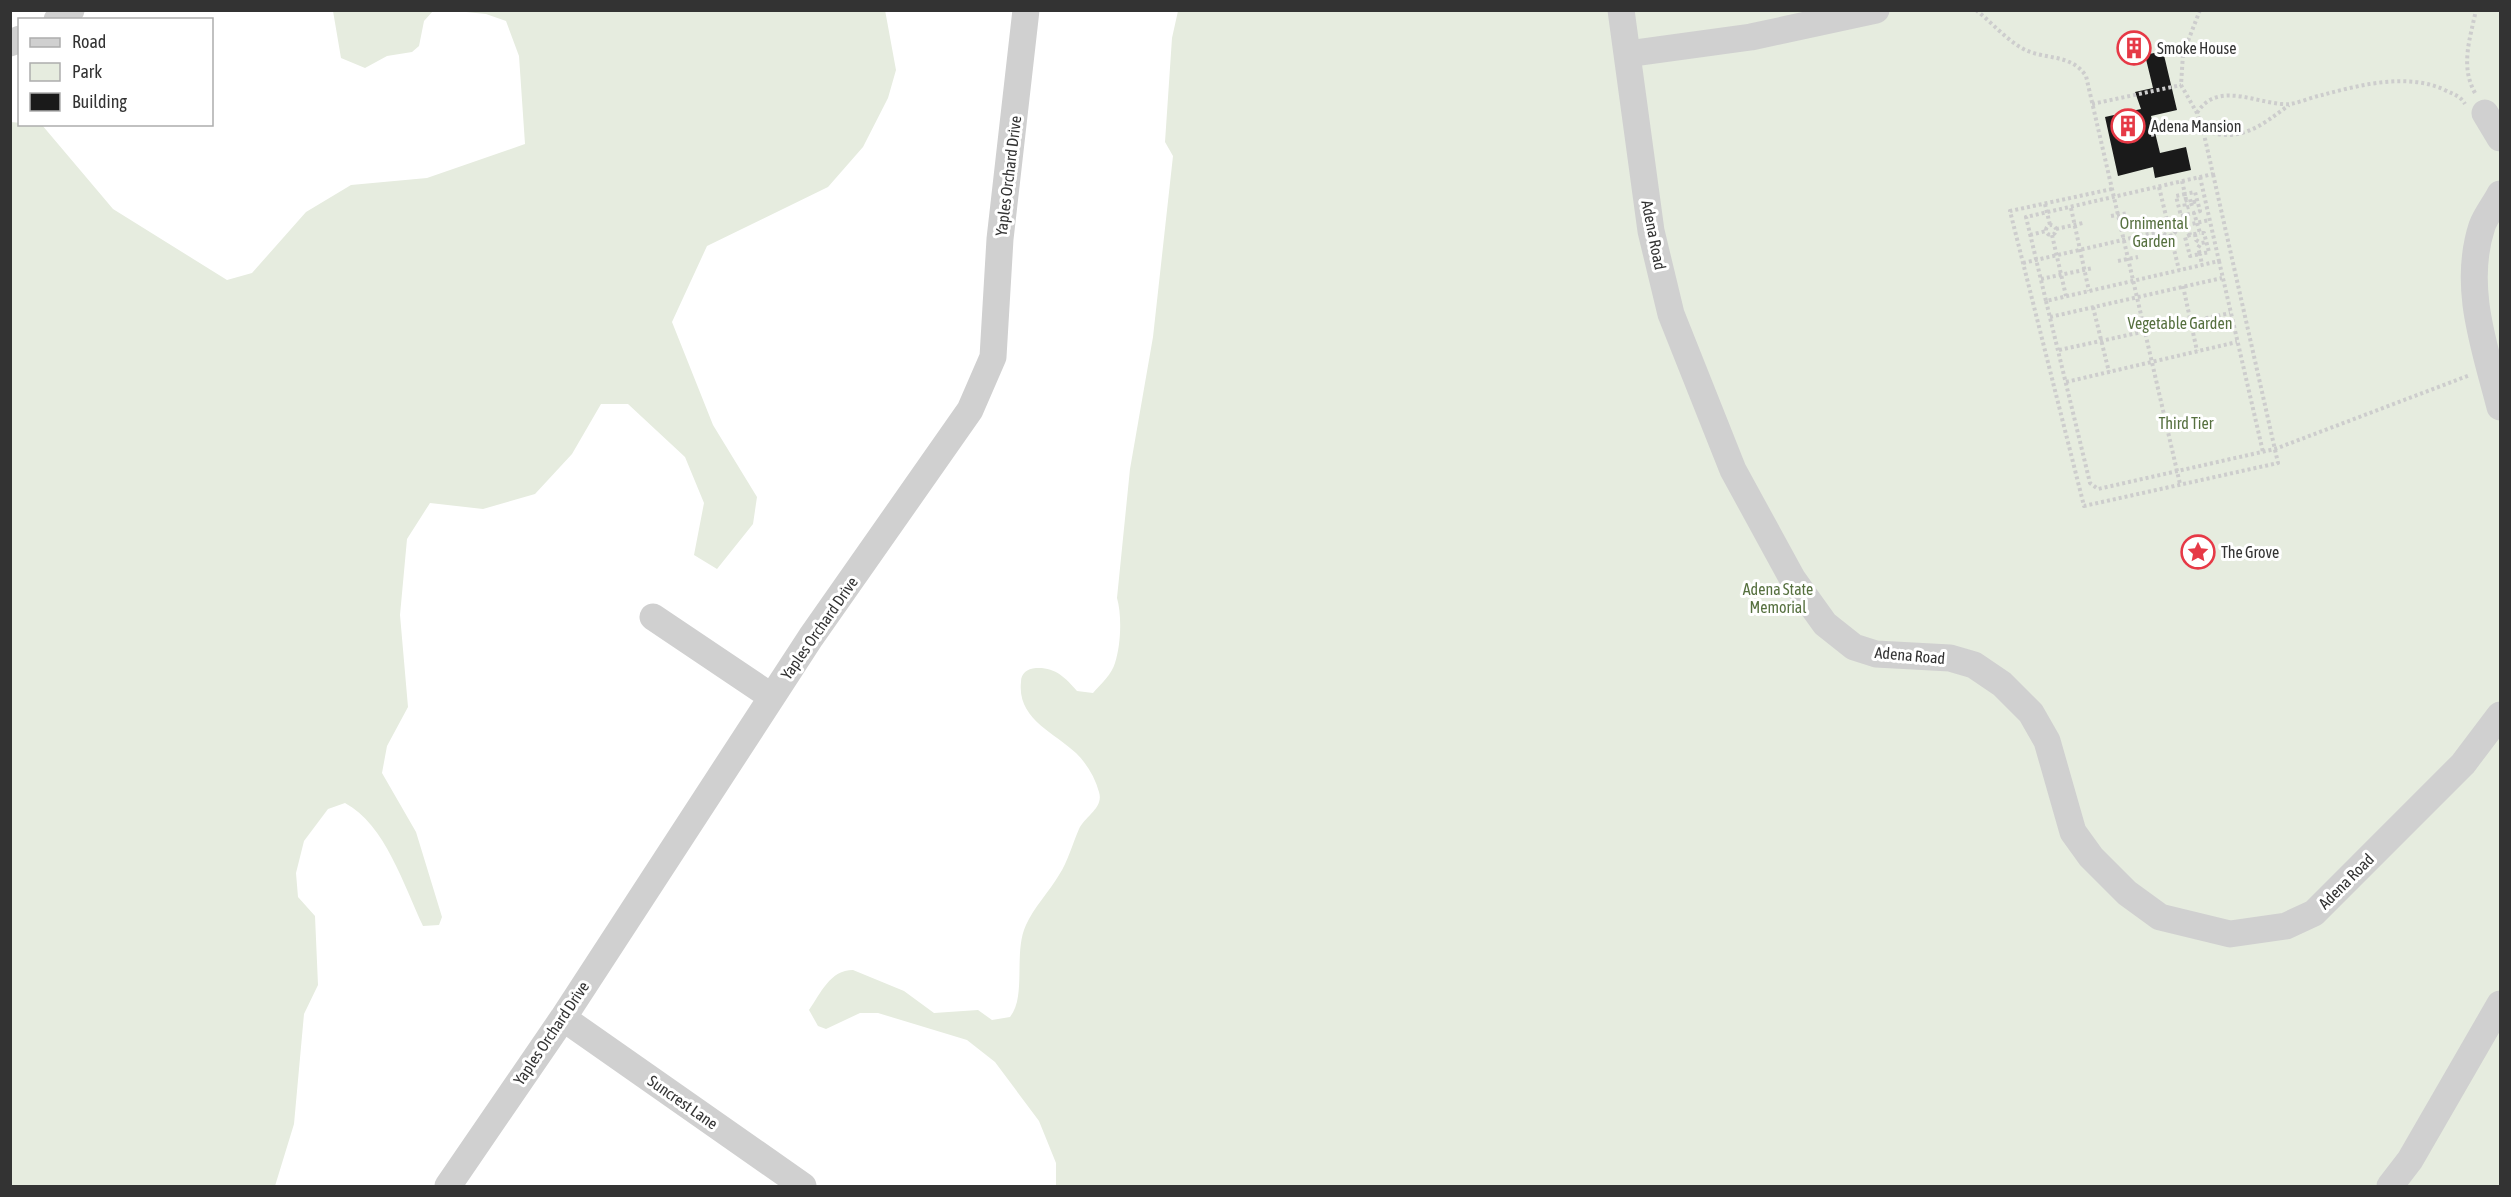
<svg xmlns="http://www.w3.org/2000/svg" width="2511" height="1197" viewBox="0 0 2511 1197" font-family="'Asap Condensed',sans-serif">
	<rect width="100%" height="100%" fill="#fff"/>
	<!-- green -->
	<path fill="#e6ecdf" d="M885 10 896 70 888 98 863 147 828 187 707 246 672 322 713 425 757 497 753 524 717 569 694 555 704 503 685 457 628 404H601L572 454 535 494 483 509 430 503 407 539 400 615 408 707 387 746 382 773 416 832 442 917 439 925 423 926C404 886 385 824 345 803L328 809 304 841 296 873 298 897 315 916 318 985 304 1014 294 1124 275 1186H11V122L42 125 113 209 227 280 252 273 306 212 351 185 427 178 525 144 519 56 506 21 486 14 456 11Z
		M333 11V10L433 11 424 21 419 46 412 52 387 56 365 68 341 58Z
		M1178 11H2500V1186H1056V1163L1039 1121 995 1062 967 1040 878 1013H860L826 1029 818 1026 809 1010C821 993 830 970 853 970L904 991 934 1013 978 1010 992 1020 1010 1017C1027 996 1013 952 1026 925 1034 907 1049 892 1059 875 1068 861 1072 845 1079 829 1085 816 1104 808 1099 792 1095 777 1087 764 1076 753 1054 732 1017 719 1021 682 1021 673 1027 669 1036 668 1055 667 1065 677 1077 691L1093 693C1101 684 1112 674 1115 663 1121 645 1122 615 1117 598L1130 469 1153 337 1173 156 1165 142 1172 38Z"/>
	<!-- building -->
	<path fill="#1a1a1a" d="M2140 38 2144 54 2128 58 2124 42Z
		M2163 51 2177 110 2151 116 2160 153 2186 147 2191 170 2155 178 2153 167 2118 176 2105 117 2141 109 2135 92 2153 88 2145 55Z"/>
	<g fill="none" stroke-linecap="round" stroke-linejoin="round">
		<!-- path -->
		<path stroke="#cdcdcd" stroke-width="4" stroke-dasharray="3 3" stroke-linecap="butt" d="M1976 10C1991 22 2004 37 2020 47 2042 61 2070 52 2086 76L2180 484
			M2200 10 2183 54 2181 85 2197 113 2203 130C2239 144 2261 126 2289 105
			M2475 93C2460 66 2470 39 2476 10
			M2092 104 2181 85
			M2197 113C2218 78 2262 107 2291 104 2301 102 2312 97 2322 95 2360 85 2405 73 2443 89 2452 94 2460 95 2465 104
			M2151 135 2200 122
			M2200 177 2219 261 2046 301 2026 217 2213 174 2203 130
			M2182 181 2185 194 2195 192 2200 211 2194 213 2200 233H2204L2209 252 2200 254 2202 265
			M2159 187 2179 270
			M2112 189 2010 211 2084 506 2278 463 2213 174
			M2186 200 2185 194 2176 196 2181 216 2194 213
			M2191 203 2192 206 2185 208 2184 201 2190 199 2191 203 2197 201
			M2045 204 2050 225
			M2071 208 2089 291
			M2186 215 2190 235 2200 233
			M2111 216 2128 213
			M2162 229a7 7 0 1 1 14 0a7 7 0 1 1-14 0Z
			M2046 230a5 5 0 1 1 10 0a5 5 0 1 1-10 0Z
			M2056 229 2083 223
			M2195 234 2196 240 2201 243
			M2030 235 2046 231
			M2052 235 2066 296
			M2190 235 2185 237 2190 256 2200 254 2198 248 2201 243 2207 242
			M2118 261 2138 257
			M2219 261 2263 452
			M2023 263 2209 220
			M2041 279 2093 268
			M2183 286 2197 351
			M2046 301 2090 483 2098 489 2275 449 2470 375
			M2093 307 2109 372
			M2050 317 2222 278
			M2059 350 2230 313
			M2066 382 2237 342"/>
		<!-- minor -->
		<path stroke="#d0d0d0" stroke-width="27" d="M1621 10 1651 231 1671 314 1733 470 1792 578 1825 624 1854 647 1876 654 1950 658 1974 665 2002 684 2031 713 2047 741 2073 832 2091 857 2127 893 2160 917 2230 934 2286 926 2314 913 2463 764 2500 715
			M57 20 71 10
			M10 43 20 39
			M1627 54 1751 37 1876 10
			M2485 113 2500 138
			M2500 194C2495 204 2486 215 2482 226 2462 287 2485 348 2500 407
			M653 617 772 697
			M563 1018 803 1186
			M448 1186 563 1018 811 637 970 410 993 357 1000 239 1026 10
			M2390 1186 2410 1160 2500 1004"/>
	</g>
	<!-- icons -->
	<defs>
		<symbol id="building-ring" viewBox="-11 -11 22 22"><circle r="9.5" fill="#fff" stroke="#e63946" stroke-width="1.5"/><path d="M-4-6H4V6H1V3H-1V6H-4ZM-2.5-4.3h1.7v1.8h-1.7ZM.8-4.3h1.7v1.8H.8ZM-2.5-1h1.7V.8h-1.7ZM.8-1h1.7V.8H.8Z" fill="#e63946"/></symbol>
		<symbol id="sight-ring" viewBox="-11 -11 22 22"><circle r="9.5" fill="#fff" stroke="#e63946" stroke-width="1.5"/><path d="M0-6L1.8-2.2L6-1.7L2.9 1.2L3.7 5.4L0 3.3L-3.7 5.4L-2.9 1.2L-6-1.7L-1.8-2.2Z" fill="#e63946"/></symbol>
	</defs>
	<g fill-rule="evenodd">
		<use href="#building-ring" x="2115" y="29" width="38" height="38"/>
		<use href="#building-ring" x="2109" y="107" width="38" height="38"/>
		<use href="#sight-ring" x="2179" y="533" width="38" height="38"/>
	</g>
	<g text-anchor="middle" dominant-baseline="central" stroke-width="6" stroke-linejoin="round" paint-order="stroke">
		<!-- poi labels -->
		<g font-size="16" fill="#333" stroke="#fff" text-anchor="start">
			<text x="2157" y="48">Smoke House</text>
			<text x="2151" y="126">Adena Mansion</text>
			<text x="2221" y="552">The Grove</text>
		</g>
		<!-- street labels -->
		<g font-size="16" fill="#333" stroke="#fff">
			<text transform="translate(1008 176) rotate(-83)">Yaples Orchard Drive</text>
			<text transform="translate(1654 235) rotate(79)">Adena Road</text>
			<text transform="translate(819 628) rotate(-55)">Yaples Orchard Drive</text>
			<text transform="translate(1910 655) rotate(5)">Adena Road</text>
			<text transform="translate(2346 881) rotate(-45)">Adena Road</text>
			<text transform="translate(551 1033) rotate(-56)">Yaples Orchard Drive</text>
			<text transform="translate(683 1102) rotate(35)">Suncrest Lane</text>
		</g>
		<!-- park labels -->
		<g font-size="16" fill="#56703f" stroke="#fff">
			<text x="2154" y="223">Ornimental<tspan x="2154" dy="18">Garden</tspan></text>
			<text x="2180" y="323">Vegetable Garden</text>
			<text x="2186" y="423">Third Tier</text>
			<text x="1778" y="589">Adena State<tspan x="1778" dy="18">Memorial</tspan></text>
		</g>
	</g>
	<!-- border -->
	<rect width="2511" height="1197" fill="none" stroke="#333333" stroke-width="24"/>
	<!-- legend -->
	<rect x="18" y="18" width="195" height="108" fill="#ffffff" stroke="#adadad" stroke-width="1.5"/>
	<rect x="30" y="38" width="30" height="9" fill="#d0d0d0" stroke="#adadad" stroke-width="1.5"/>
	<text x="72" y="48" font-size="18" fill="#333333">Road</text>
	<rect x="30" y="63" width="30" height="18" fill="#e6ecdf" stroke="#adadad" stroke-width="1.5"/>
	<text x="72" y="78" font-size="18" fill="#333333">Park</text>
	<rect x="30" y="93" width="30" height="18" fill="#1a1a1a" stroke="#adadad" stroke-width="1.5"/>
	<text x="72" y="108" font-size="18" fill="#333333">Building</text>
</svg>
